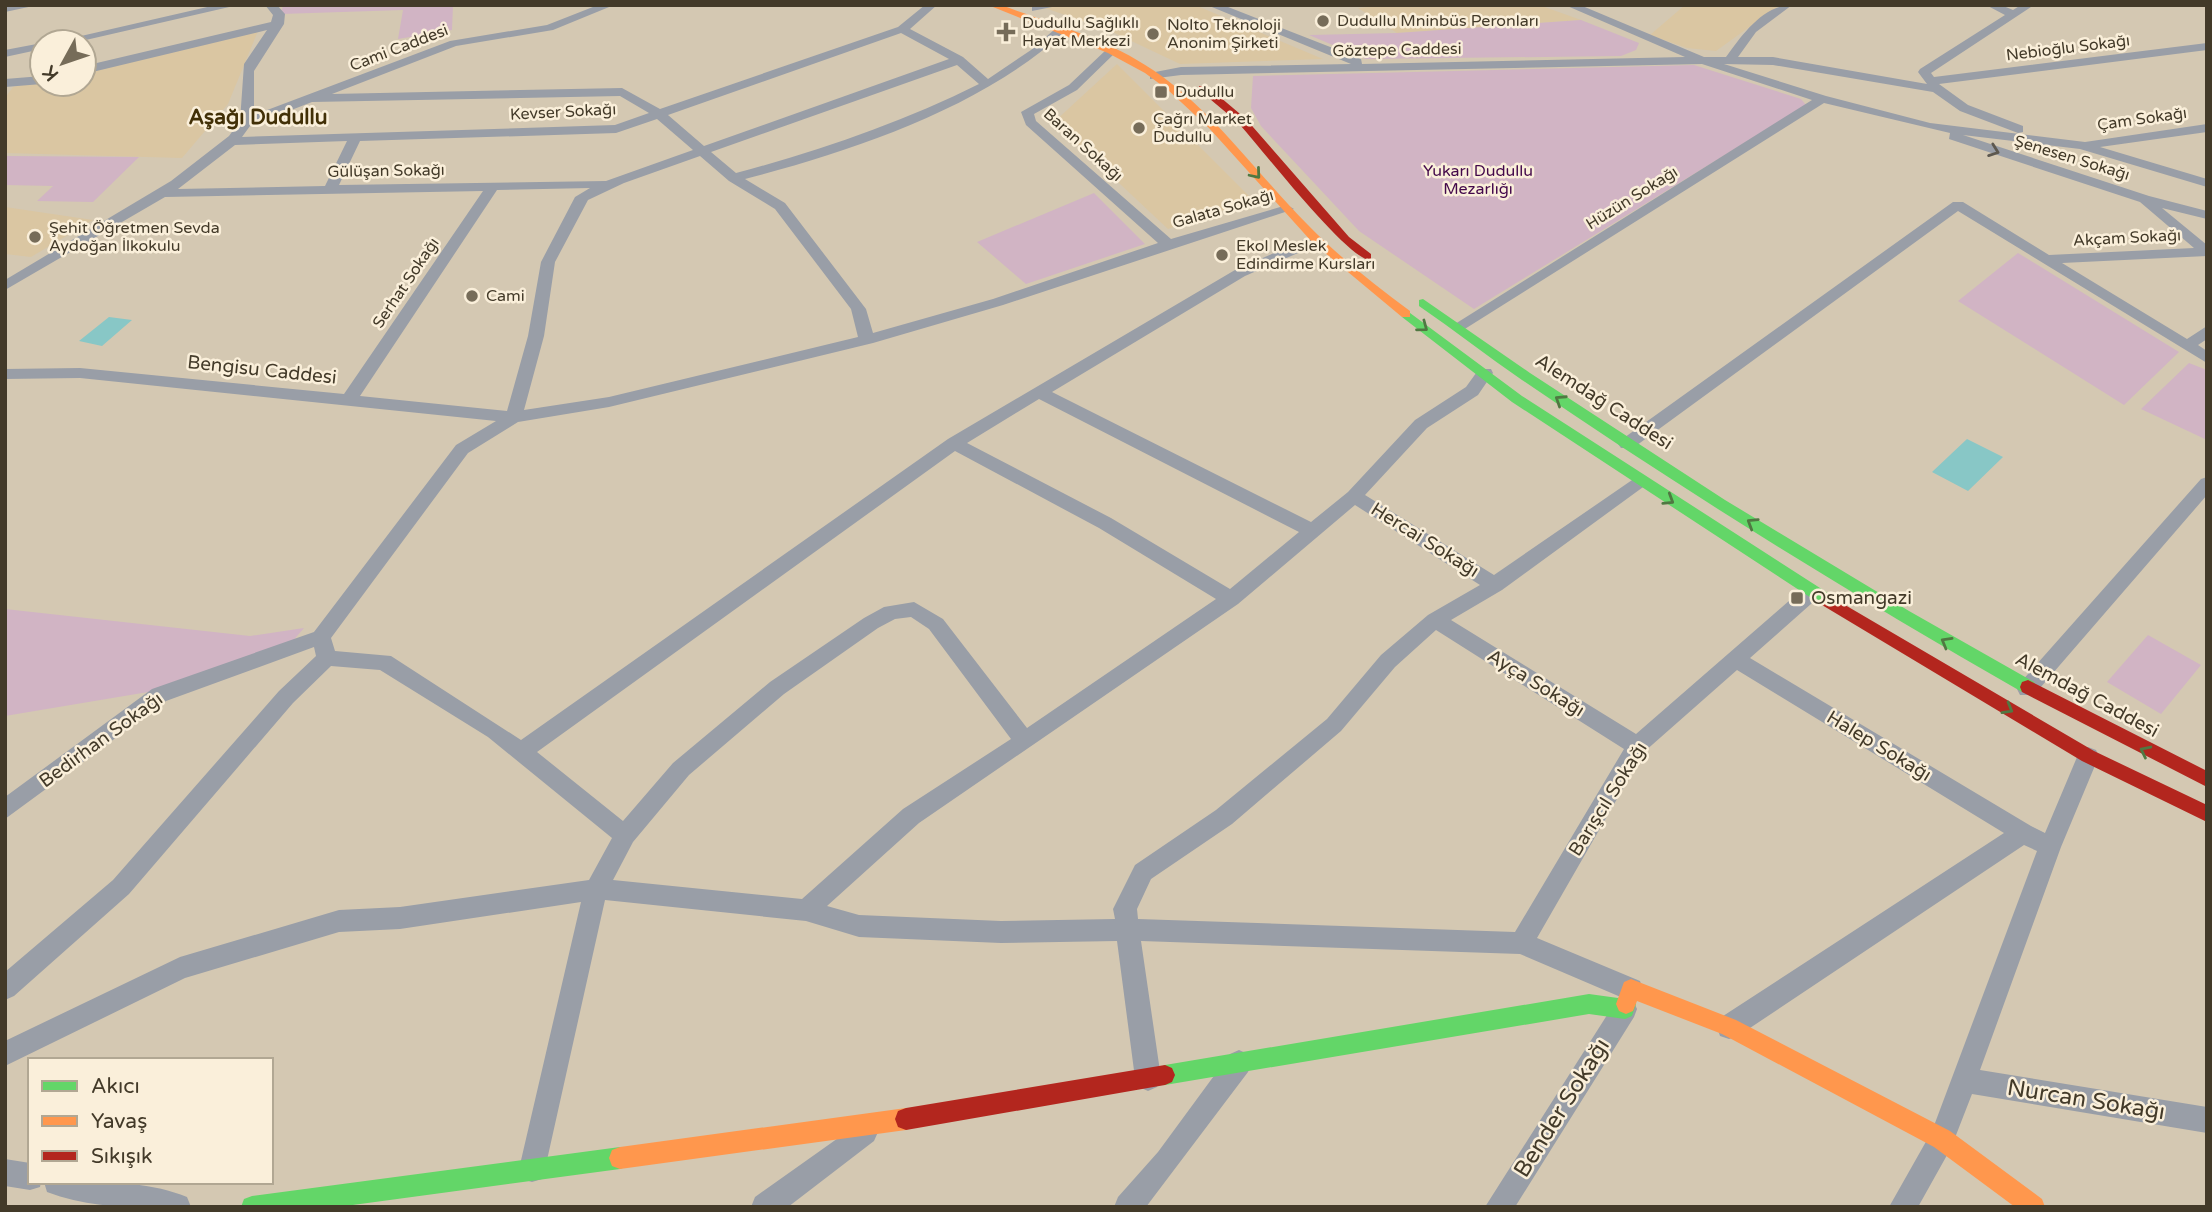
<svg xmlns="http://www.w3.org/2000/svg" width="2212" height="1212" viewBox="0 0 2212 1212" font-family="'Varela Round',sans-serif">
	<rect width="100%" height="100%" fill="#d4c8b2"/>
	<!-- built -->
	<path fill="#dac6a2" d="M1036 5H1195L1323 59 1180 64 1106 29Z
		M1389 5H1539L1581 20 1397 33 1358 8Z
		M1685 5H1780L1716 51 1687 48 1650 35Z
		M260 26 228 104 182 158 5 153V98L13 87 42 80V84H84V70Z
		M1117 64 1253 200 1168 229 1054 122Z
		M5 207 93 220 31 257 5 254Z"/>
	<!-- green -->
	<path fill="#d1b4c4" d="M283 5H453L452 30 398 39 403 10 281 14Z
		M1581 20 1639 43 1636 50 1621 56 1366 59 1309 35 1397 33Z
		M1694 65 1801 99 1806 105 1474 309 1359 231 1261 126 1251 108 1253 76Z
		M5 156 139 157 93 202 37 201 53 186 5 185Z
		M1094 193 1145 244 1026 284 977 242Z
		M2018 253 2179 352 2124 405 1958 301Z
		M2189 363 2207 370V440L2141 409Z
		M5 609 250 636 304 628 285 650 184 686 5 716Z
		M2148 635 2201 665 2161 714 2107 682Z"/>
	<!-- water -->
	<path fill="#88c7c6" d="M109 317 132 320 102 346 79 341Z
		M1967 439 2003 457 1968 491 1932 472Z"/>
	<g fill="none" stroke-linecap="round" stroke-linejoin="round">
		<!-- street -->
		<path fill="#999ea7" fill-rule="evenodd" d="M38 5 5 12V6Z
			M216 5H238L77 42H55Z
			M265 5H277L285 14 284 24 254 71V115L450 41 547 25 598 5H614L553 30 456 46 332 94 622 88 660 109 898 27 925 5H937L910 29 963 57 988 79 1031 50 1055 29H1063V33C981 108 852 151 745 179L785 203 866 309 873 333 993 299 1158 243 1026 125 1021 112 1069 85 1107 49 1117 51 1077 90 1034 114 1036 121 1171 239 1287 205 1294 209 1003 305 873 343 609 407 518 422 468 453 331 638 335 651 391 656 521 740 948 439 1235 270 1311 237H1321V243L1245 276 1052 392 1311 522 1348 492 1415 420 1466 387 1479 369H1491L1493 373 1478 395 1427 428 1365 495 1494 575 1635 478 1641 476 1650 482 1502 590 1451 620 1636 734 1806 586 1813 584 1823 591 1820 596 1750 658 2031 826 2045 833 2080 750 2088 747 2096 750 2099 756 2061 847 1980 1070 2207 1107V1133L1972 1094 1951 1148 1918 1207H1889L1932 1131 2037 851 2024 845 1738 1036 1729 1039 1720 1036 1717 1027 1720 1018 2004 833 1737 670 1644 752 1537 938 1640 981 1643 989 1640 997 1633 1000 1637 1009 1634 1017 1515 1207H1485L1616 1001 1623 998 1520 954 1141 941 1161 1078 1157 1087 1148 1091 1139 1087 1135 1078 1117 941 1001 943 859 937 806 921 605 900 545 1169 542 1179 532 1182 522 1179 519 1169 581 902 400 929 339 932 185 978 5 1066V1041L180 957 339 910 400 907 589 880 612 838 488 737 380 670 331 666 293 703 129 894 14 996 5 1000V972L113 880 279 691 316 656 314 647 166 701 5 819V797L152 689 314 632 456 445 496 421 80 378 5 379V369L80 368 344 394 483 191 165 197 5 290V280L171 181 229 136 240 121 244 64 267 30 84 74V66L271 22 273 15ZM901 33 949 59 704 146 668 115ZM957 65 979 84C903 122 819 151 736 173L711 152ZM620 96 649 113 615 125 242 137 250 126 312 102ZM657 119 693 150 606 181 339 185 360 141 616 133ZM347 141 325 186 178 189 235 145ZM700 156 729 181 775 209 851 309 858 337 609 397 524 410 544 336 555 262 588 200 624 183ZM590 188 575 197 541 262 528 336 507 411 360 396 497 190ZM1039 399 1299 532 1230 589 1111 518 967 443ZM955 451 1099 528 1216 599 1027 728 943 619 914 602 884 607 864 618 770 682 673 763 623 821 537 752ZM1355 505 1480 585 1428 615 1381 655 1327 719 1216 810 1135 865 1113 909 1115 919 1001 921 859 915 827 906 919 823 1238 604ZM911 617 929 629 1011 739 903 809 802 899 613 880 633 842 689 775 784 694 878 628 895 619ZM1436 630 1624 749 1515 932 1138 919 1137 909 1151 879 1232 824 1341 731 1395 667Z
			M1038 5H1062L1032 11V7Z
			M1207 5H1223L1361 59 1362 64 1685 57 1565 5H1580L1704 57H1726C1742 35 1763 5 1792 5L1756 32 1738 57H1773L1927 84 1918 72 1920 69 2005 15 1986 5H2001L2013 10 2021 5H2034L1931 73 1934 77 2207 43V50L1939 84 1968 105 2023 126V132L2018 133 1960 111 1933 92 1773 65 1724 64 1826 96 1930 123 2085 142 2207 124V132L2100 147 2207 179V187L2080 149 1963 135 2149 196 2207 211V219L2162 208 2207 245V256L2062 263 2187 339 2207 326V339L2198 345 2207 351V363L1958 211 1633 448H1621L1618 444 1621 440 1953 202H1963L2049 255 2194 248 2140 202 1949 139 1950 133 1824 103 1460 332 1455 330V324L1812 100 1702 64 1181 75 1150 79V73L1181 67 1351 64Z
			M42 43V49L5 57V50Z
			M42 76V84L5 87V79Z
			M2207 477V495L2034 695H2020L2017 689 2020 683 2201 479Z
			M1239 1050 1248 1054 1252 1063 1248 1072 1146 1207H1114L1118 1197 1158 1152 1230 1054Z
			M865 1119 874 1123 878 1132 874 1141 788 1207H751L755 1197Z
			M5 1159 30 1163V1182H41L40 1187 30 1190 5 1186Z
			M44 1182C91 1182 142 1179 187 1197L191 1207C143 1207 93 1210 47 1192Z"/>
		<!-- fast -->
		<path fill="#63d668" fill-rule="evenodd" d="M1423 299 1530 373 1725 500 1909 611 2034 682 2036 687 2034 692H2022C1851 594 1684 491 1522 380 1487 356 1454 330 1419 306V300Z
			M1406 310 1522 396 1834 597 1836 601 1834 605H1822L1512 402 1402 317V311Z
			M1589 994 1618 998 1626 994 1633 997 1636 1004 1632 1016 1625 1019 1589 1014 1165 1085 1158 1082 1155 1075 1158 1068 1165 1065Z
			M620 1147 628 1150 631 1158 628 1166 620 1169 338 1207H241L244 1199 252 1196Z"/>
		<!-- slow -->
		<path fill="#ff974d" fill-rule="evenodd" d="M988 5H1001C1052 24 1108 39 1153 70 1215 112 1256 173 1308 225 1339 257 1375 285 1410 311V317H1402L1312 242 1209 128 1168 90 1145 73 1108 53Z
			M1631 979 1736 1020 1950 1131 2042 1199 2045 1207H2015L1934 1147 1722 1034 1637 1001 1633 1011 1626 1014 1619 1011 1616 1004 1624 982Z
			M906 1108 914 1111 917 1119 914 1127 906 1130 620 1169 612 1166 609 1158 612 1150 620 1147Z"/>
		<!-- jam -->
		<path fill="#b3261e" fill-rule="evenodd" d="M1199 86H1207L1246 119 1349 237 1371 254V260C1350 263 1260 147 1241 126 1228 113 1213 102 1199 90Z
			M1828 595 2094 751 2207 805V822L2082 761 1822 605 1820 601Z
			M2028 680 2207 771V787L2022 692 2020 687 2022 682Z
			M1165 1065 1172 1068 1175 1075 1172 1082 1165 1085 906 1130 898 1127 895 1119 898 1111 906 1108Z"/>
	</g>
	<!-- one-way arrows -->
	<defs><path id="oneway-chevron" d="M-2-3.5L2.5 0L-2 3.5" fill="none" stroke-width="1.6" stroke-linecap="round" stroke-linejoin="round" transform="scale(1.75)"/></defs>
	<use stroke="#5d584f" href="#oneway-chevron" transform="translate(1994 151) rotate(20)"/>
	<g stroke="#507842">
		<use href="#oneway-chevron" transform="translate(1256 174) rotate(50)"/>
		<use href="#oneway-chevron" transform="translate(1423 327) rotate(37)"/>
		<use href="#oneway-chevron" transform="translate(1560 400) rotate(-147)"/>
		<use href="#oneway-chevron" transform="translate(1669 500) rotate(32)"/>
		<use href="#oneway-chevron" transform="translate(1752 523) rotate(-148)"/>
		<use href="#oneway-chevron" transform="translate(1946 642) rotate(-150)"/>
		<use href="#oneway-chevron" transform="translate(2008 709) rotate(30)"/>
		<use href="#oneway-chevron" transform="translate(2145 751) rotate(-154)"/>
	</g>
	<!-- markers -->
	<g fill="#766c59" stroke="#faefda" stroke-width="2.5">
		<circle cx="1323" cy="21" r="7"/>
		<path d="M1002.5 21.5h7v7h7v7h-7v7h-7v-7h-7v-7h7z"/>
		<circle cx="1153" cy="34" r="7"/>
		<rect x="1154" y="85" width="14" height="14" rx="3.5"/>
		<circle cx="1139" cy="128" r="7"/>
		<circle cx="35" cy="237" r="7"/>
		<circle cx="1222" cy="255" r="7"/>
		<circle cx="472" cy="296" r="7"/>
		<rect x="1790" y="591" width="14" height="14" rx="3.5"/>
	</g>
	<g text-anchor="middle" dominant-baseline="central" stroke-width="5" stroke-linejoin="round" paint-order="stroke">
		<!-- far-poi labels -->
		<g font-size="16" fill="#433a29" stroke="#faefda" text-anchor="start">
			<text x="1337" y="21">Dudullu Mninbüs Peronları</text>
			<text x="1022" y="23">Dudullu Sağlıklı<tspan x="1022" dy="18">Hayat Merkezi</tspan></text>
			<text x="1167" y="25">Nolto Teknoloji<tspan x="1167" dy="18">Anonim Şirketi</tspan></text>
			<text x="1175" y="92">Dudullu</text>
			<text x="1153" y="119">Çağrı Market<tspan x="1153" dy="18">Dudullu</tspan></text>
			<text x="49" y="228">Şehit Öğretmen Sevda<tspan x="49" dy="18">Aydoğan İlkokulu</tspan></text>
			<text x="1236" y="246">Ekol Meslek<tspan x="1236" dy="18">Edindirme Kursları</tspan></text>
			<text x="486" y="296">Cami</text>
		</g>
		<!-- far-street labels -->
		<g font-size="16" fill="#433a29" stroke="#faefda">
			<text transform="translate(399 48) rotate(-21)">Cami Caddesi</text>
			<text transform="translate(2068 48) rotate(-7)">Nebioğlu Sokağı</text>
			<text transform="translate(1397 50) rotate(-1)">Göztepe Caddesi</text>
			<text transform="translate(563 112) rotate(-3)">Kevser Sokağı</text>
			<text transform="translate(2142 119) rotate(-8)">Çam Sokağı</text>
			<text transform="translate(1083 145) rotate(42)">Baran Sokağı</text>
			<text transform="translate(2072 158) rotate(17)">Şenesen Sokağı</text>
			<text transform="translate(386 171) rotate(-1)">Gülüşan Sokağı</text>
			<text transform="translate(1632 198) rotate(-32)">Hüzün Sokağı</text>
			<text transform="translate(1223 209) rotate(-16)">Galata Sokağı</text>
			<text transform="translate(2127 238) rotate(-3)">Akçam Sokağı</text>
			<text transform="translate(406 283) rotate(-56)">Serhat Sokağı</text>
		</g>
		<!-- far-park labels -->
		<g font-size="16" fill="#43084a" stroke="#faefda">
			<text x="1478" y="171">Yukarı Dudullu<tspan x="1478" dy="18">Mezarlığı</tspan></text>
		</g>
		<!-- street labels -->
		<g font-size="19" fill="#433a29" stroke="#faefda">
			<text transform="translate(262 370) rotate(6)">Bengisu Caddesi</text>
			<text transform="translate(1604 402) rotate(33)">Alemdağ Caddesi</text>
			<text transform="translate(1425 540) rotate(32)">Hercai Sokağı</text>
			<text transform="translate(1536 683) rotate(32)">Ayça Sokağı</text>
			<text transform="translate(2087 695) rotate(28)">Alemdağ Caddesi</text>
			<text transform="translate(101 740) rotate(-36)">Bedirhan Sokağı</text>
			<text transform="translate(1879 746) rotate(31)">Halep Sokağı</text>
			<text transform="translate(1608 799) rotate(-58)">Barışcıl Sokağı</text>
		</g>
		<!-- poi labels -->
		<g font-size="19" fill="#433a29" stroke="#faefda" text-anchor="start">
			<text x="1811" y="598">Osmangazi</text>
		</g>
		<!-- far-district labels -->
		<g font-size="21" font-weight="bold" fill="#423007" stroke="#faefda">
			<text x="258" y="117">Aşağı Dudullu</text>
		</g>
		<!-- near-street labels -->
		<g font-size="23" fill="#433a29" stroke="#faefda">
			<text transform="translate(2086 1100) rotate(9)">Nurcan Sokağı</text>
			<text transform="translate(1562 1108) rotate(-58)">Bender Sokağı</text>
		</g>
	</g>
	<!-- border -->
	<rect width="2212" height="1212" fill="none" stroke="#433a29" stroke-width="14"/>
	<!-- legend -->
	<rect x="28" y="1058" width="245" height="126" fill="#faefda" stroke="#b1a793" stroke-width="2"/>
	<rect x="42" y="1081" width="35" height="10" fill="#63d668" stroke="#b1a793" stroke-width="2"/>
	<text x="91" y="1093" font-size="21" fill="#433a29">Akıcı</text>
	<rect x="42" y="1116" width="35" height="10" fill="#ff974d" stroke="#b1a793" stroke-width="2"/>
	<text x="91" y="1128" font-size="21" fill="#433a29">Yavaş</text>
	<rect x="42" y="1151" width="35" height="10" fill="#b3261e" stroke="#b1a793" stroke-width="2"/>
	<text x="91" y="1163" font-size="21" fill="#433a29">Sıkışık</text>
	<!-- north arrow -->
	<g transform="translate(63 63) rotate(230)"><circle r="33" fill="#faefda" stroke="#b1a793" stroke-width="2"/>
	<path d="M0-5L12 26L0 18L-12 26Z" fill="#766c59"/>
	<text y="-10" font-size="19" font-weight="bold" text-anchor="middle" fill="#433a29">K</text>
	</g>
</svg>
